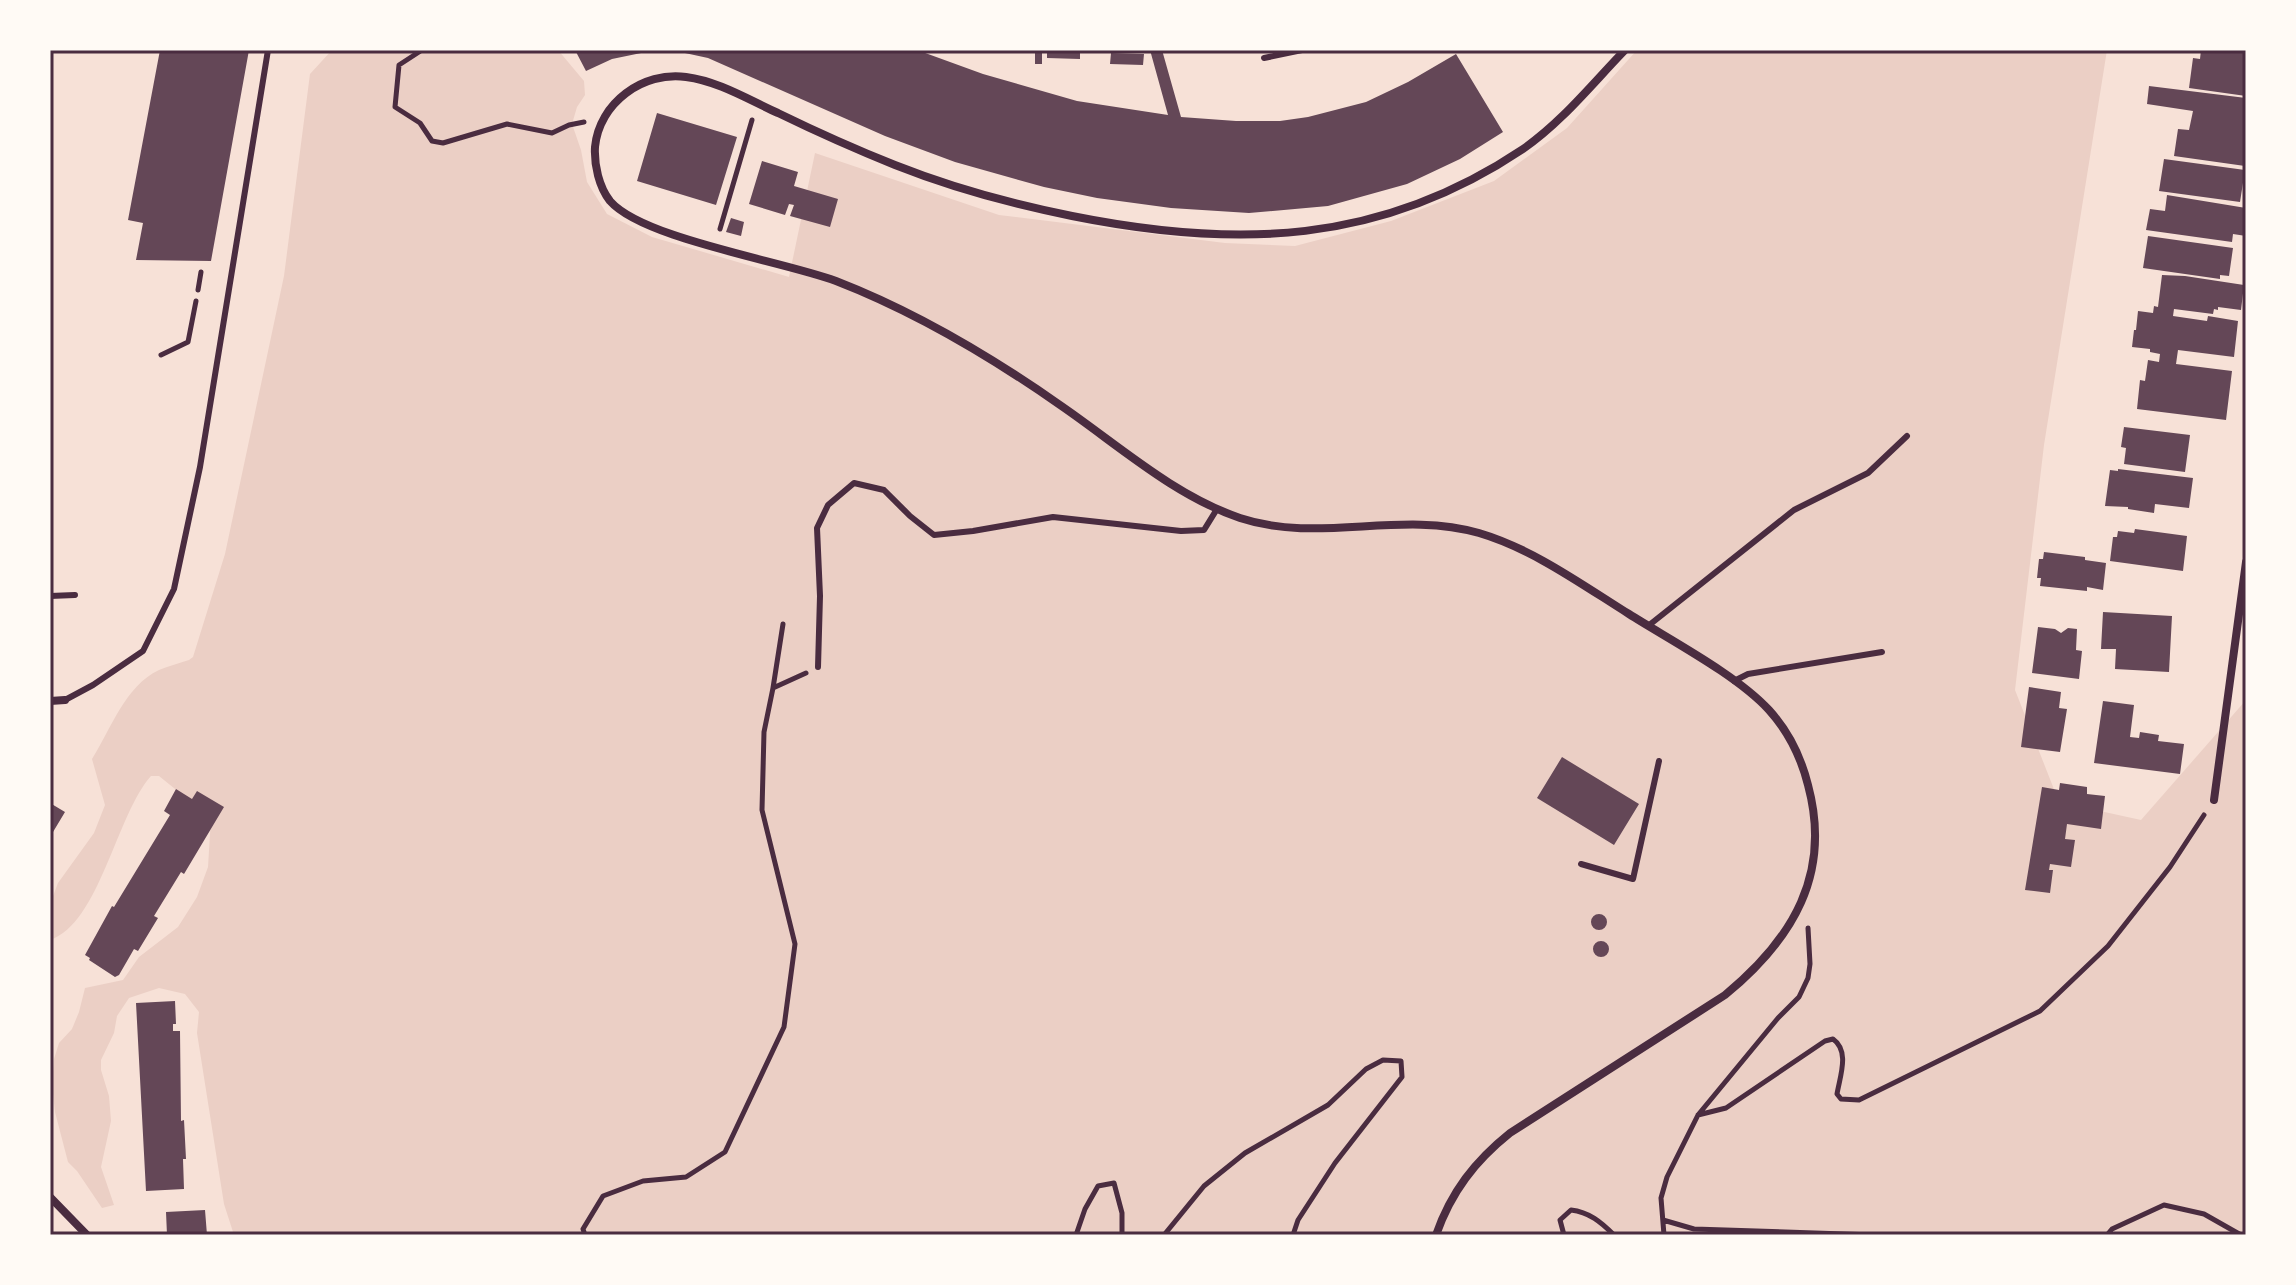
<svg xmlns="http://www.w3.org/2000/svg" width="2296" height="1285" viewBox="0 0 2296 1285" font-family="Manrope,sans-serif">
	<rect width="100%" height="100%" fill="#f7e1d7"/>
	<!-- green -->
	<path fill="#ebcfc5" d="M332 50H558L584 81 585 95 577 107 572 124 581 150 587 182 607 214 652 237 789 277 815 153 999 215 1225 243 1295 246 1391 221 1494 181 1567 128 1637 50H2107L2044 445 2015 690 2059 802 2141 820 2246 700V1235H234L224 1204 197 1033 199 1012 185 994 159 988 129 998 117 1016 114 1033 101 1060V1070L109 1096 111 1121 101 1167 114 1205 102 1208 77 1171 68 1162 55 1112 52 1085 54 1059 59 1043 72 1029 79 1012 85 988 123 980 139 957 178 927 197 897 208 867 211 818 159 776H151C116 815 100 923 50 940V904L58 883 94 833 105 805 92 759C111 729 125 686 159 670 168 666 180 663 189 660L193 657 225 554 284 276 310 74Z"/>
	<!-- building -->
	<path fill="#644757" d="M160 50H249L211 261 136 260 143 223 128 220Z
		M575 50H646V52L612 59 586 71Z
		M671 50H917L983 74 1077 101 1168 115 1150 50H1162L1181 117 1236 121H1280L1308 117 1366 102 1408 82 1456 54 1503 132 1460 159 1407 184 1328 206 1249 213 1171 208 1097 198 1044 187 955 162 885 136 708 58Z
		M1035 50H1042V64H1035Z
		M1047 50H1080V59L1047 58Z
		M2201 50H2246V96L2189 88 2193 58 2200 59Z
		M1111 53 1144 54 1143 65 1110 64Z
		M2149 86 2246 98 2245 166 2174 156 2178 129 2189 130 2193 111 2147 104Z
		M657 113 737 137 716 205 637 181Z
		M2164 159 2245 170 2240 202 2159 191Z
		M762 161 798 172 794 186 838 199 830 227 790 216 794 205 789 204 785 215 749 204Z
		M2167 195 2246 208V236L2233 234 2232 242 2146 230 2150 209 2165 211Z
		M731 218 744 222 741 236 726 232Z
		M2148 236 2233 248 2229 276 2220 275V279L2143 268Z
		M2162 275 2185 276 2244 285 2241 310 2218 307V310L2214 309 2213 314 2174 309 2173 316 2207 321 2208 316 2238 321 2234 357 2178 350 2176 364 2232 371 2226 420 2137 409 2140 380 2145 381 2148 360 2159 362 2160 354 2150 352V349L2132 347 2134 330H2136L2138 311 2153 313 2154 306 2158 307Z
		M2124 427 2190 435 2185 472 2124 464 2126 448 2121 447Z
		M2118 469 2193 478 2189 508 2155 504 2154 513 2128 509V507L2105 506 2110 470 2118 471Z
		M2135 529 2187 536 2183 571 2110 561 2113 537H2117L2118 531 2134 533Z
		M2044 552 2085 557V560L2106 563 2103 590 2087 587V591L2040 586 2041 578H2037L2039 559H2043Z
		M2103 612 2172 616 2169 672 2115 669 2116 649H2101Z
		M2038 627 2055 629 2061 633 2068 628 2077 629 2076 650 2082 651 2079 679 2032 673Z
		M2029 687 2061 692 2059 708 2067 709 2060 752 2021 747Z
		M2103 701 2134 705 2130 737 2139 738 2140 732 2159 735 2158 741 2184 744 2180 774 2094 763Z
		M1562 757 1639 804 1614 845 1537 798Z
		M2060 783 2087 787V794L2105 796 2101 829 2067 824 2065 839 2075 840 2071 867 2050 864 2049 870H2053L2050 893 2025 890 2042 787 2059 790Z
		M176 789 192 799 197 791 224 807 184 874 181 872 154 916 158 918 138 951 134 949 119 975 115 977 89 960 90 958 85 955 112 906 114 907 170 815 164 811Z
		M50 803 65 812 50 837Z
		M1591 922a8 8 0 1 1 16 0a8 8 0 1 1-16 0Z
		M1593 949a8 8 0 1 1 16 0a8 8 0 1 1-16 0Z
		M175 1001 176 1024H173V1031H180L181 1121 184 1120 186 1159H183L184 1189 146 1191 136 1003Z
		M205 1210 207 1235H167L166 1212Z"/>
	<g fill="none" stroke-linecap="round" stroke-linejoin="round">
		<!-- path -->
		<path stroke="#4a2c40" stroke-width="5" d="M422 50 399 65 395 107 420 123 432 141 443 143 507 124 552 133 569 125 584 122
			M720 229 752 120
			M198 290 201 272
			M161 355 188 342 196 301
			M773 688 783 624
			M1698 1115 1726 1108 1825 1041 1833 1039C1850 1051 1840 1076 1837 1094L1841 1099 1859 1100 2040 1011 2108 946 2170 867 2204 815
			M1663 1220 1694 1229 1874 1235
			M585 1235 583 1229 603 1196 643 1181 686 1177 725 1152 784 1027 795 944 762 810 764 732 773 688 806 673
			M1076 1235 1085 1209 1098 1186 1114 1183 1122 1213V1235
			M1164 1235 1204 1186 1245 1153 1328 1105 1366 1069 1383 1060 1401 1061 1402 1077 1335 1163 1298 1220 1293 1235
			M1564 1235 1560 1220 1571 1210C1589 1212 1601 1222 1614 1235
			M1664 1235 1661 1198 1667 1177 1698 1115 1778 1018 1799 997 1808 978 1810 964 1808 928
			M2107 1235 2112 1229 2164 1205 2204 1214 2241 1235"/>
		<!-- service -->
		<path stroke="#4a2c40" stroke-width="6" d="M1264 58 1302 50
			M50 596 75 595
			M1648 626 1794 510 1868 473 1907 436
			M818 667 820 596 817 528 828 505 854 483 884 490 910 516 934 535 973 531 1053 517 1181 531 1204 530 1217 509
			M1734 681 1748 674 1882 652
			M65 700 93 685 143 651 174 589 200 467 268 50
			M1581 864 1633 879 1659 761"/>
		<!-- minor -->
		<path stroke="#4a2c40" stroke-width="8" d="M50 701 65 700
			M2214 800 2246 562
			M50 1197 87 1235
			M1436 1235C1451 1192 1475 1161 1510 1133L1725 995C1793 939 1832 874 1808 785 1801 757 1788 731 1769 710 1737 675 1670 640 1629 614 1581 584 1533 549 1479 533 1400 510 1318 544 1240 518 1173 495 1117 444 1060 405 990 356 916 312 836 281 783 261 643 239 610 201 599 187 594 165 595 147 599 103 643 71 686 77 718 81 749 100 778 113 817 132 855 149 895 165 953 188 1012 204 1072 216 1236 249 1380 245 1523 149 1562 122 1592 84 1625 50"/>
	</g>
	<!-- border -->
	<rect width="2296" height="1285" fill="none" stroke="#fffaf5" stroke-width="104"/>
	<rect x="52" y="52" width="2192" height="1181" fill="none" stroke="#4a2c40" stroke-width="3"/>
</svg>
